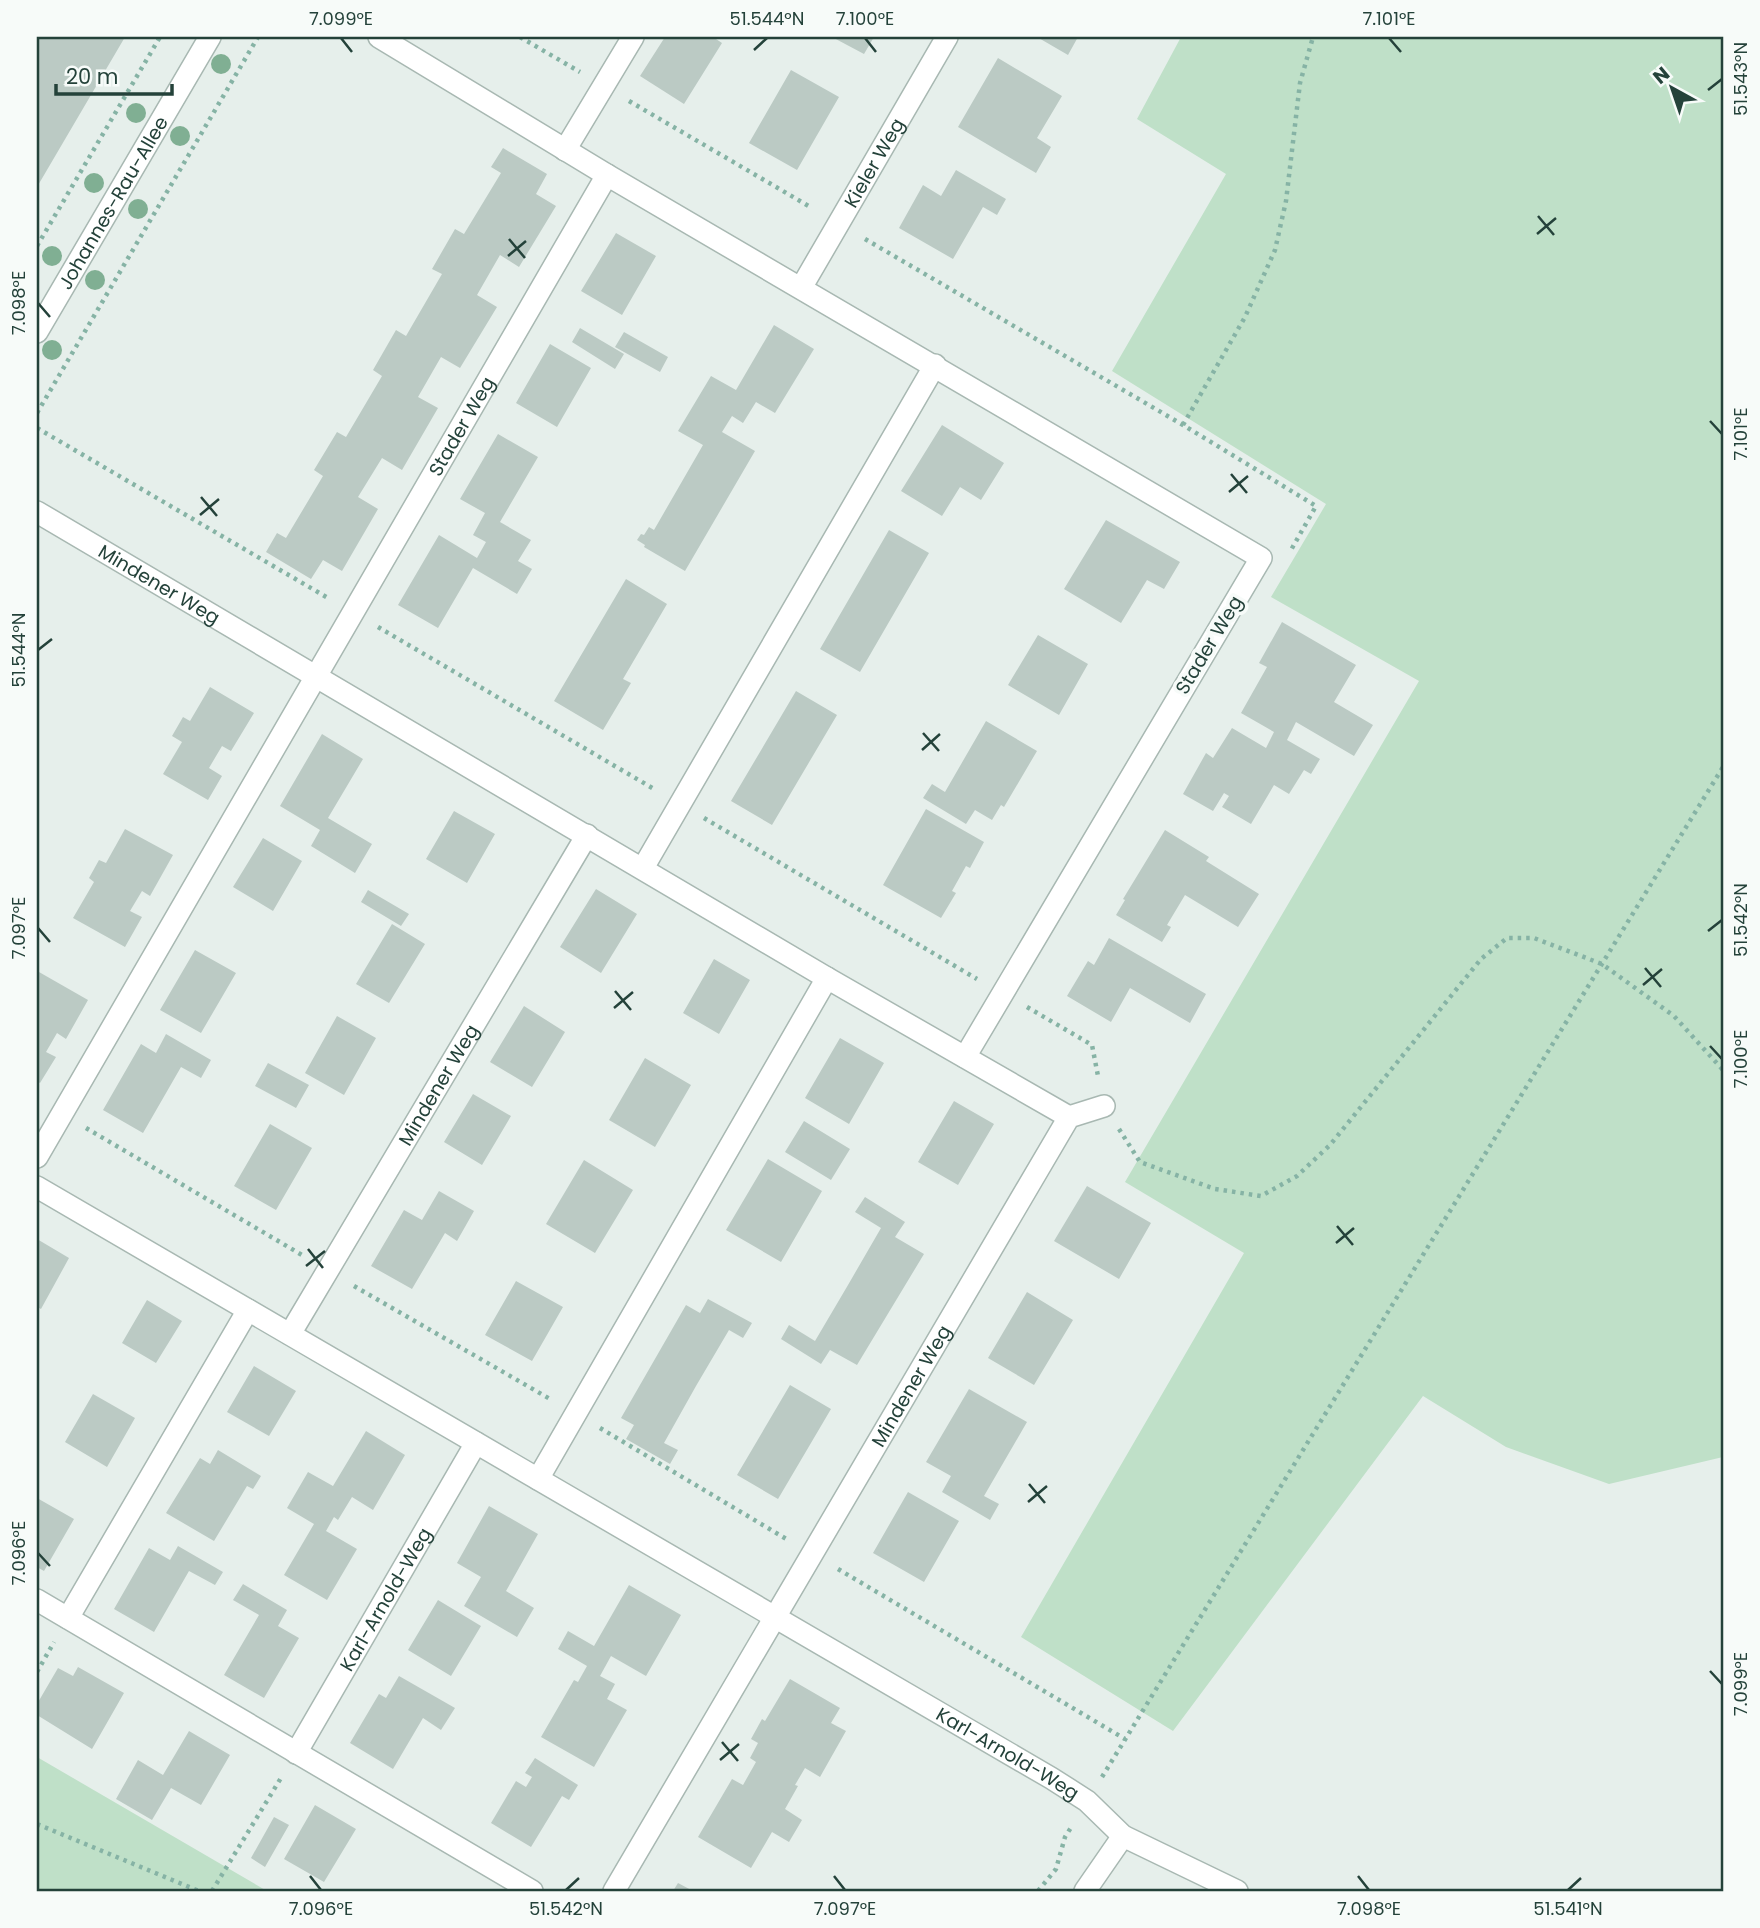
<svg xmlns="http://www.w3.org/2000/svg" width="1760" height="1928" viewBox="0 0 1760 1928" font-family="Poppins,sans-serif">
	<rect width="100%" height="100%" fill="#e6efeb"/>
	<!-- green -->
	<path fill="#bfe0c8" d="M1181 37H1723V1457L1609 1484 1506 1447 1423 1396 1173 1731 1021 1637 1244 1253 1125 1182 1419 681 1271 597 1326 504 1112 371 1226 174 1137 119Z
		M37 1757 267 1891H37Z"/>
	<!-- building -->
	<path fill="#bbcac4" d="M37 37H125L37 187Z
		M665 37H713L722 43 684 104 640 76Z
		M832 37H874L864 54Z
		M1037 37H1078L1068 55Z
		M998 58 1062 96 1037 138 1051 147 1036 173 958 127Z
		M791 70 839 97 797 170 749 143Z
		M503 148 547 174 536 194 556 206 519 267 500 255 477 295 497 307 460 368 441 357 418 397 438 408 402 470 382 458 358 497 378 509 342 571 323 560 311 579 266 552 277 533 286 538 323 476 314 470 337 432 346 437 382 376 373 370 396 330 406 336 442 274 432 269 455 229 464 234 501 173 491 167Z
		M956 170 1006 199 997 215 983 207 953 259 899 228 923 185 941 196Z
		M616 233 656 256 622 315 581 291Z
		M774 325 814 349 775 413 756 402 743 423 732 416 722 432 755 451 685 571 644 547 645 545 637 540 641 534 644 535 649 527 654 530 703 445 678 431 711 376 736 390Z
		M580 328 624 354 615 369 572 342Z
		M624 332 668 357 660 372 615 347Z
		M550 344 591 368 557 427 516 403Z
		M942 425 1004 463 981 500 960 487 942 516 901 491Z
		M498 434 538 457 500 522 531 540 518 561 532 569 517 594 473 568 438 628 398 605 439 535 477 558 486 542 473 535 485 513 460 499Z
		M1106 520 1180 562 1164 589 1147 580 1121 623 1064 589Z
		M889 530 929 553 860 672 820 649Z
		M626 579 667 604 623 679 631 683 603 730 554 701Z
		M1282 622 1356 665 1334 702 1373 725 1354 756 1296 722 1287 740 1320 759 1311 774 1304 770 1289 794 1274 785 1251 824 1222 807 1229 796 1224 793 1213 811 1183 794 1206 753 1213 758 1232 728 1266 748 1274 732 1241 713 1267 667 1259 663Z
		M1038 635 1088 664 1059 715 1008 685Z
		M210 687 254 713 231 751 222 746 209 768 222 776 208 800 163 774 182 742 172 736 183 717 190 721Z
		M796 691 837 715 772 825 731 801Z
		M986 721 1037 751 1004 807 1001 805 992 820 975 810 966 824 923 798 932 784 945 792Z
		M322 734 363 759 328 818 372 844 355 873 311 846 320 830 280 806Z
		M926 809 984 842 970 868 966 866 952 891 956 893 941 918 883 885Z
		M454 811 495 834 467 883 426 859Z
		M125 829 173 855 150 896 142 891 130 911 142 917 125 947 73 918 94 882 89 878 99 860 106 863Z
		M1165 830 1209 857 1206 861 1259 894 1238 927 1185 895 1167 925 1171 927 1162 942 1116 915 1125 900 1123 899Z
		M263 838 302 861 273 911 233 887Z
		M596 889 637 914 601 973 560 947Z
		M368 890 409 914 401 926 361 902Z
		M392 924 425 944 389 1003 356 984Z
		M1109 938 1206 994 1190 1023 1130 988 1111 1022 1067 996 1088 961 1094 965Z
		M195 950 236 973 201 1033 160 1010Z
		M714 959 750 980 719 1034 683 1013Z
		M39 972 88 1000 66 1039 57 1033 46 1052 56 1057 40 1083 37 1081V975Z
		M524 1006 565 1032 532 1087 490 1062Z
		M337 1016 376 1038 344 1095 305 1073Z
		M166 1034 211 1060 201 1078 181 1067 143 1133 103 1110 141 1044 156 1053Z
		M840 1038 884 1063 849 1124 805 1098Z
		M645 1058 691 1085 655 1147 609 1120Z
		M268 1063 309 1085 296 1108 255 1086Z
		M473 1094 511 1116 482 1165 444 1142Z
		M954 1101 994 1124 958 1185 918 1162Z
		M804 1121 850 1149 831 1180 785 1152Z
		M270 1124 312 1148 276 1210 234 1186Z
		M768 1159 822 1191 781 1262 726 1230Z
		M584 1160 633 1190 595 1253 546 1224Z
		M1087 1186 1151 1223 1119 1279 1054 1241Z
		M439 1191 474 1211 457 1241 445 1233 412 1289 371 1266 404 1210 422 1220Z
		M865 1197 905 1222 895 1237 924 1254 857 1365 830 1350 821 1364 781 1339 789 1325 815 1341 848 1285 881 1228 855 1212Z
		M37 1239 69 1258 41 1309 37 1307Z
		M516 1281 563 1307 532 1361 485 1335Z
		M1027 1292 1073 1320 1034 1385 988 1358Z
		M708 1299 752 1323 743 1338 729 1330 696 1386 664 1443 678 1450 670 1464 626 1439 634 1425 621 1418 686 1305 700 1313Z
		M147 1300 182 1321 156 1363 122 1343Z
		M254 1366 296 1391 269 1436 227 1412Z
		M790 1385 831 1409 778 1499 737 1475Z
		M969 1389 1027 1422 984 1496 999 1504 990 1520 942 1492 951 1476 926 1462Z
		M93 1394 135 1418 107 1467 65 1442Z
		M366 1431 405 1455 373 1510 352 1497 338 1520 334 1517 326 1531 357 1549 327 1600 284 1575 314 1524 287 1508 308 1472 333 1486Z
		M218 1450 261 1476 253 1489 247 1486 214 1541 166 1513 200 1458 210 1464Z
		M908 1492 959 1521 924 1582 873 1553Z
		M37 1498 74 1519 44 1571 37 1567Z
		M489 1506 538 1534 506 1591 534 1608 517 1637 464 1606 481 1577 457 1563Z
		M178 1546 223 1572 215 1585 189 1571 154 1632 114 1609 149 1548 170 1560Z
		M243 1584 287 1610 278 1626 299 1638 264 1698 224 1675 259 1615 233 1600Z
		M629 1585 681 1615 646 1676 611 1656 600 1676 615 1684 607 1699 627 1710 594 1767 541 1737 574 1680 578 1682 587 1666 558 1649 568 1631 594 1646Z
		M438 1600 481 1626 451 1676 408 1650Z
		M78 1667 124 1693 92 1749 37 1715V1704L58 1668 73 1676Z
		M399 1676 455 1708 441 1730 423 1718 393 1769 350 1743 379 1694 386 1698Z
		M790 1679 840 1708 831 1723 846 1731 820 1777 805 1768 795 1785 798 1786 785 1809 802 1820 789 1842 772 1832 751 1868 698 1837 732 1779 743 1785 756 1762 750 1758 758 1743 751 1739 762 1719 765 1721Z
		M189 1731 230 1755 201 1805 171 1788 152 1820 116 1799 138 1760 163 1775Z
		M535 1758 578 1785 569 1800 562 1796 531 1847 491 1823 516 1781 526 1787 532 1777 525 1773Z
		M315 1805 356 1829 324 1882 284 1859Z
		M274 1817 289 1825 265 1867 251 1858Z
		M678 1883 693 1891H673Z"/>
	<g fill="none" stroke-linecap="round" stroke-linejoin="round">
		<defs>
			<g id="street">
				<path d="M379 37 607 175 1261 558 965 1057"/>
				<path d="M565 150 633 37"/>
				<path id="s1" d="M801 288 947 37"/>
				<path id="s2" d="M37 332 210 37"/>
				<path id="s3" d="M37 512 827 978 1069 1117"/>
				<path d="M643 868 935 365"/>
				<path id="s4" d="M37 1157 607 175"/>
				<path id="s5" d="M37 1187 1051 1778 1087 1801 1123 1836 1237 1891"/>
				<path id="s6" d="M290 1334 587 835"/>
				<path d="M538 1479 827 978"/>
				<path d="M37 1600 532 1891"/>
				<path d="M68 1618 248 1310"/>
				<path id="s7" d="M296 1753 476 1443"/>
				<path id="s8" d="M614 1891 1069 1117 1104 1106"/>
				<path d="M1085 1891 1123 1836"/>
			</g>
		</defs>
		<!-- street casing -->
		<use href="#street" stroke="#a8b8b2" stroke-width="24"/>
		<!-- path -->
		<path stroke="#86b3a5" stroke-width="4.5" stroke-dasharray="3.5 5" stroke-linecap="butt" d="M520 37 580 72
			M629 101 812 208
			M865 239 1183 425 1316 506 1291 550
			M37 246 160 37
			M37 413 258 37
			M1183 425 1245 317 1275 250 1286 201 1300 83 1313 37
			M37 428 328 598
			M378 627 654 789
			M704 818 977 979
			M1027 1007 1092 1045 1098 1076
			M86 1128 302 1255
			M1119 1129 1140 1162 1215 1189 1261 1196 1297 1176 1330 1145 1481 959 1507 938H1534L1602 964 1674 1016 1723 1070
			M354 1286 550 1399
			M600 1428 788 1540
			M838 1569 1125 1739
			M37 1672 54 1642
			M1102 1777 1723 767
			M37 1824 199 1891
			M212 1891 281 1778
			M1038 1891 1056 1869 1065 1837 1072 1826"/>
		<!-- street -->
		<use href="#street" stroke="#fff" stroke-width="21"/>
	</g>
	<!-- trees -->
	<g fill="#80af93">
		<circle cx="221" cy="64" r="10"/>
		<circle cx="136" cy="113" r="10"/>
		<circle cx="180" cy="136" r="10"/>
		<circle cx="94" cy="183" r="10"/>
		<circle cx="138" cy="209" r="10"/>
		<circle cx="52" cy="256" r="10"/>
		<circle cx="95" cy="280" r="10"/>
		<circle cx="52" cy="350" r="10"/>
	</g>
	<!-- ticks -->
	<path fill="none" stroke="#24423a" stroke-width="2.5" d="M341 38 352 52M865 38 876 52M1389 38 1401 52M754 50 767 38M1708 90 1722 79M1538 216 1554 235M1537 234 1556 218M509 239 525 258M508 256 526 241M38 303 50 317M1710 421 1722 434M1231 474 1247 493M1229 492 1248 476M201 497 217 516M200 515 219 499M38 650 52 639M923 733 939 751M922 750 940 734M38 928 50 942M1708 931 1722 920M1645 968 1661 987M1643 985 1662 969M615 991 631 1010M614 1008 633 992M1710 1046 1722 1059M1337 1226 1353 1245M1336 1243 1354 1228M308 1249 323 1268M306 1266 325 1251M1029 1484 1045 1503M1028 1502 1047 1486M38 1553 50 1566M1710 1671 1722 1684M722 1742 738 1761M720 1760 739 1744M310 1876 321 1890M834 1876 845 1890M1358 1876 1369 1890M566 1890 579 1878M1568 1890 1581 1878"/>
	<g text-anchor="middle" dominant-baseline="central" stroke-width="7" stroke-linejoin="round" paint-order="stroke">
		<!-- street labels -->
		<g font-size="19" fill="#24423a" stroke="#f7fbf9">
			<text stroke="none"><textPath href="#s1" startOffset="145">Kieler Weg</textPath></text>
			<text stroke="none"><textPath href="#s2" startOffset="150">Johannes-Rau-Allee</textPath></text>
			<text stroke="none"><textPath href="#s4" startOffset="845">Stader Weg</textPath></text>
			<text stroke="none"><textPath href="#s3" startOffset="142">Mindener Weg</textPath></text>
			<text transform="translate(1209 645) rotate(-59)">Stader Weg</text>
			<text stroke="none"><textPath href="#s6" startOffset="290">Mindener Weg</textPath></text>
			<text stroke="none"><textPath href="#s8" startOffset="586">Mindener Weg</textPath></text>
			<text stroke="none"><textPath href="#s7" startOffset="178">Karl-Arnold-Weg</textPath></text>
			<text stroke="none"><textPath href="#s5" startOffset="1124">Karl-Arnold-Weg</textPath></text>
		</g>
	</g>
	<!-- border -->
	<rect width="1760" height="1928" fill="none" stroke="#f7fbf9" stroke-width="77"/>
	<!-- north arrow -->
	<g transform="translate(1672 88) rotate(320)" stroke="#f7fbf9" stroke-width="5" paint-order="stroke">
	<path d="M0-5L12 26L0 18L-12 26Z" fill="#24423a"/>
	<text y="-10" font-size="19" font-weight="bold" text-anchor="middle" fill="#24423a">N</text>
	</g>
	<!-- scale -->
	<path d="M56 84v10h116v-10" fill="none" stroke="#24423a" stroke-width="3.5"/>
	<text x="66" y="84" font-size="21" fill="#24423a" stroke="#f7fbf9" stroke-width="5" paint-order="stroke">20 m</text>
	<rect x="38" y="38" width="1684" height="1852" fill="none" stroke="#24423a" stroke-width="2.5"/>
	<g font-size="18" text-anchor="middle" fill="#24423a">
		<text x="341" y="25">7.099°E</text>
		<text x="767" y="25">51.544°N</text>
		<text x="865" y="25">7.100°E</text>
		<text x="1389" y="25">7.101°E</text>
		<text transform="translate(1741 79) rotate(-90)" y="6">51.543°N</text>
		<text transform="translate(19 303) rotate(-90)" y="6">7.098°E</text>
		<text transform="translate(1741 434) rotate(-90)" y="6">7.101°E</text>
		<text transform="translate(19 650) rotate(-90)" y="6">51.544°N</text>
		<text transform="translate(1741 920) rotate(-90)" y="6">51.542°N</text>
		<text transform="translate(19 928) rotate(-90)" y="6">7.097°E</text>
		<text transform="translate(1741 1059) rotate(-90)" y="6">7.100°E</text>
		<text transform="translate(19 1553) rotate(-90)" y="6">7.096°E</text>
		<text transform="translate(1741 1684) rotate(-90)" y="6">7.099°E</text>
		<text x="321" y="1915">7.096°E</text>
		<text x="566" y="1915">51.542°N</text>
		<text x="845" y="1915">7.097°E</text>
		<text x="1369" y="1915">7.098°E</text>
		<text x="1568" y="1915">51.541°N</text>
	</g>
</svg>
